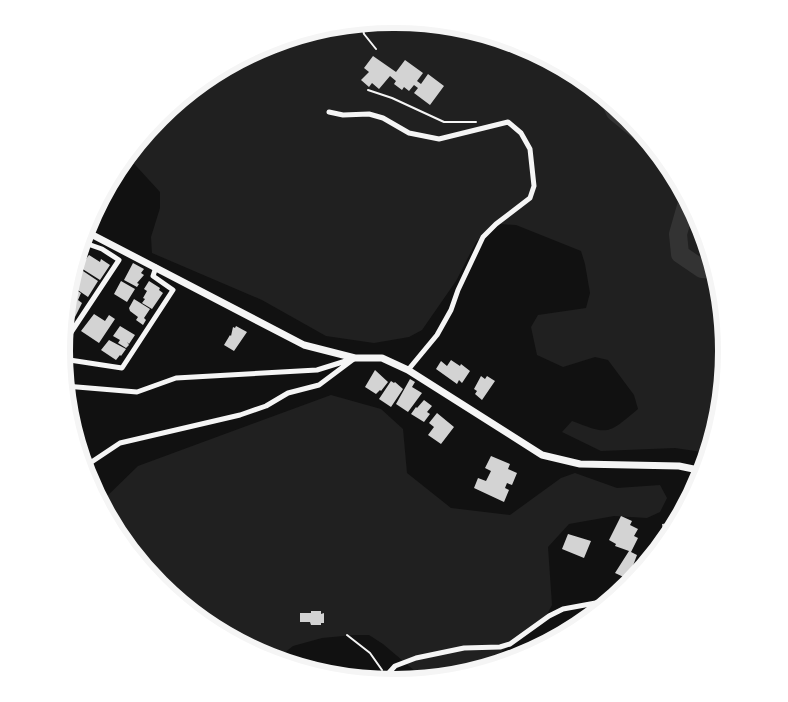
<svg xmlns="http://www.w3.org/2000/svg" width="788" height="702" viewBox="0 0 788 702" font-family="'Noto Sans',sans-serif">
	<rect width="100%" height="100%" fill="#111"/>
	<!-- green -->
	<path fill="#202020" d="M394 19 459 25 521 44 579 75 629 116 670 167 701 224 720 286 726 351 720 416 709 453 675 448 601 451 562 432 572 421C609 435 607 435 638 409L634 395 608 360 595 357 563 367 537 355 531 327 538 315 586 308 590 293 585 264 581 251 516 225 500 224 476 242 456 281 422 330 409 337 374 343 326 336 262 300 152 253 151 237 160 208V192L127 156 159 116 210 75 267 44 329 25Z
		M331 395 381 409 403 429 407 473 451 508 510 515 561 478 575 473 617 488 660 485 667 498 660 512 647 518 614 516 569 524 548 547 552 605 545 618 477 671 459 677 443 678 429 677 416 672 383 644 369 635H354L322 638 293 646 275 660 267 658 209 627 159 586 118 535 100 503 138 466Z"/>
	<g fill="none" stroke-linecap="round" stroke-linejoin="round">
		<!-- river -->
		<path stroke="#333" stroke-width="18" d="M610 101 615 112 648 139
			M688 199 678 234 680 254 702 269 715 270"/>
	</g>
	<!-- building -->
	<path fill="#d3d3d3" d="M373 56 396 72 405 60 423 73 417 81 421 84 428 74 444 86 430 105 414 93 418 88 414 85 409 91 404 87 402 90 394 84 396 81 390 76 379 89 372 83 369 87 361 80 369 72 364 68Z
		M89 255 100 262 101 259 110 265 100 280 81 268 85 258 86 259Z
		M133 263 144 269 141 273 144 275 137 283 139 284 137 287 124 280Z
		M83 271 98 281 88 297 69 284 72 279 76 281Z
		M121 281 135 289 127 302 114 294Z
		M149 281 160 288 159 290 163 293 152 309 142 303 145 299 143 298 147 291 144 289Z
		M70 287 81 293 78 300 82 303 71 325 65 321 67 299 70 295 67 293Z
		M134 299 150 309 144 318 146 320 143 325 136 320 138 317 130 311 129 308Z
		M94 314 105 321 109 315 115 319 99 343 81 331Z
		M120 326 135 335 129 344 127 342 129 345 126 348 118 343 120 340 113 336Z
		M236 326 247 332 234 351 224 345 230 335 231 336 233 327 235 328Z
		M109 340 126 349 121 356 120 355 116 360 101 350Z
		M451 360 460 366 461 364 470 371 462 383 459 380 457 384 436 369 441 361 447 366Z
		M375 370 388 382 381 391 380 390 376 394 365 387Z
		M481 376 485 379 487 376 495 381 482 400 475 394 477 391 474 389Z
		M410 379 415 382 412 387 422 393 408 412 396 404Z
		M391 381 394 383 395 382 403 389 391 407 379 399Z
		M66 392H71L69 414H68Z
		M424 400 432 406 427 412 430 414 424 422 411 414 416 407 417 408Z
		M437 413 454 427 441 444 428 435 434 427 429 423Z
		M491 456 510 464 508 469 517 473 512 485 507 483 505 488 509 490 504 502 474 488 478 478 486 481 491 471 485 468Z
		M621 516 632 521 630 525 638 529 634 536 638 538 631 552 637 555 628 579 615 573 629 551 615 546 616 544 609 540Z
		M678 522 670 536 668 539H664L662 524Z
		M568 534 591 541 584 558 562 549Z
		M311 611H321V614L324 613V623H321V625H311L310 622H300V613H311Z
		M554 630 558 638 538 649 534 642Z
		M314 661 322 675 302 669Z"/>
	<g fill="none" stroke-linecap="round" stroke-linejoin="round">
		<!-- path -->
		<path stroke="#f5f5f5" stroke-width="2" d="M361 22 364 34 376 49
			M368 90 392 98 444 122H476
			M347 635 370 653 382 670"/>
		<!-- minor -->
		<path stroke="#f5f5f5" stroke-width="5" d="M329 112 343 115 369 114 383 118 409 133 439 139 508 122 521 133 530 149 534 186 530 198 496 224 483 237 458 290 451 310 437 335 408 370
			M62 346 119 260 102 249 82 242
			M63 359 122 368 173 290 153 276 156 267
			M65 386 137 392 176 378 317 370 349 360
			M84 467 120 443 240 415 266 406 288 393 319 385 355 358
			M395 683 389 680 386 676 395 666 416 658 464 648 500 647 510 644 549 616 563 609 612 600"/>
		<!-- secondary -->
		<path stroke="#f5f5f5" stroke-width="7" d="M85 231 304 345 355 358H382L408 370 542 455 580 464 679 466 703 471
			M369 681 386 676 426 680"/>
	</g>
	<!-- crop -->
	<path d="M0 0H788V702H0ZM393 28H395A323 323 0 0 1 718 351V351A323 323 0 0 1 395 674H393A323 323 0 0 1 70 351V351A323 323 0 0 1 393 28Z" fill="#fff" fill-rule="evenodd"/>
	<path fill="none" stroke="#f5f5f5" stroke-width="6" d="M393 28H395A323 323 0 0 1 718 351V351A323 323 0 0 1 395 674H393A323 323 0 0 1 70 351V351A323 323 0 0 1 393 28Z"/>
</svg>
